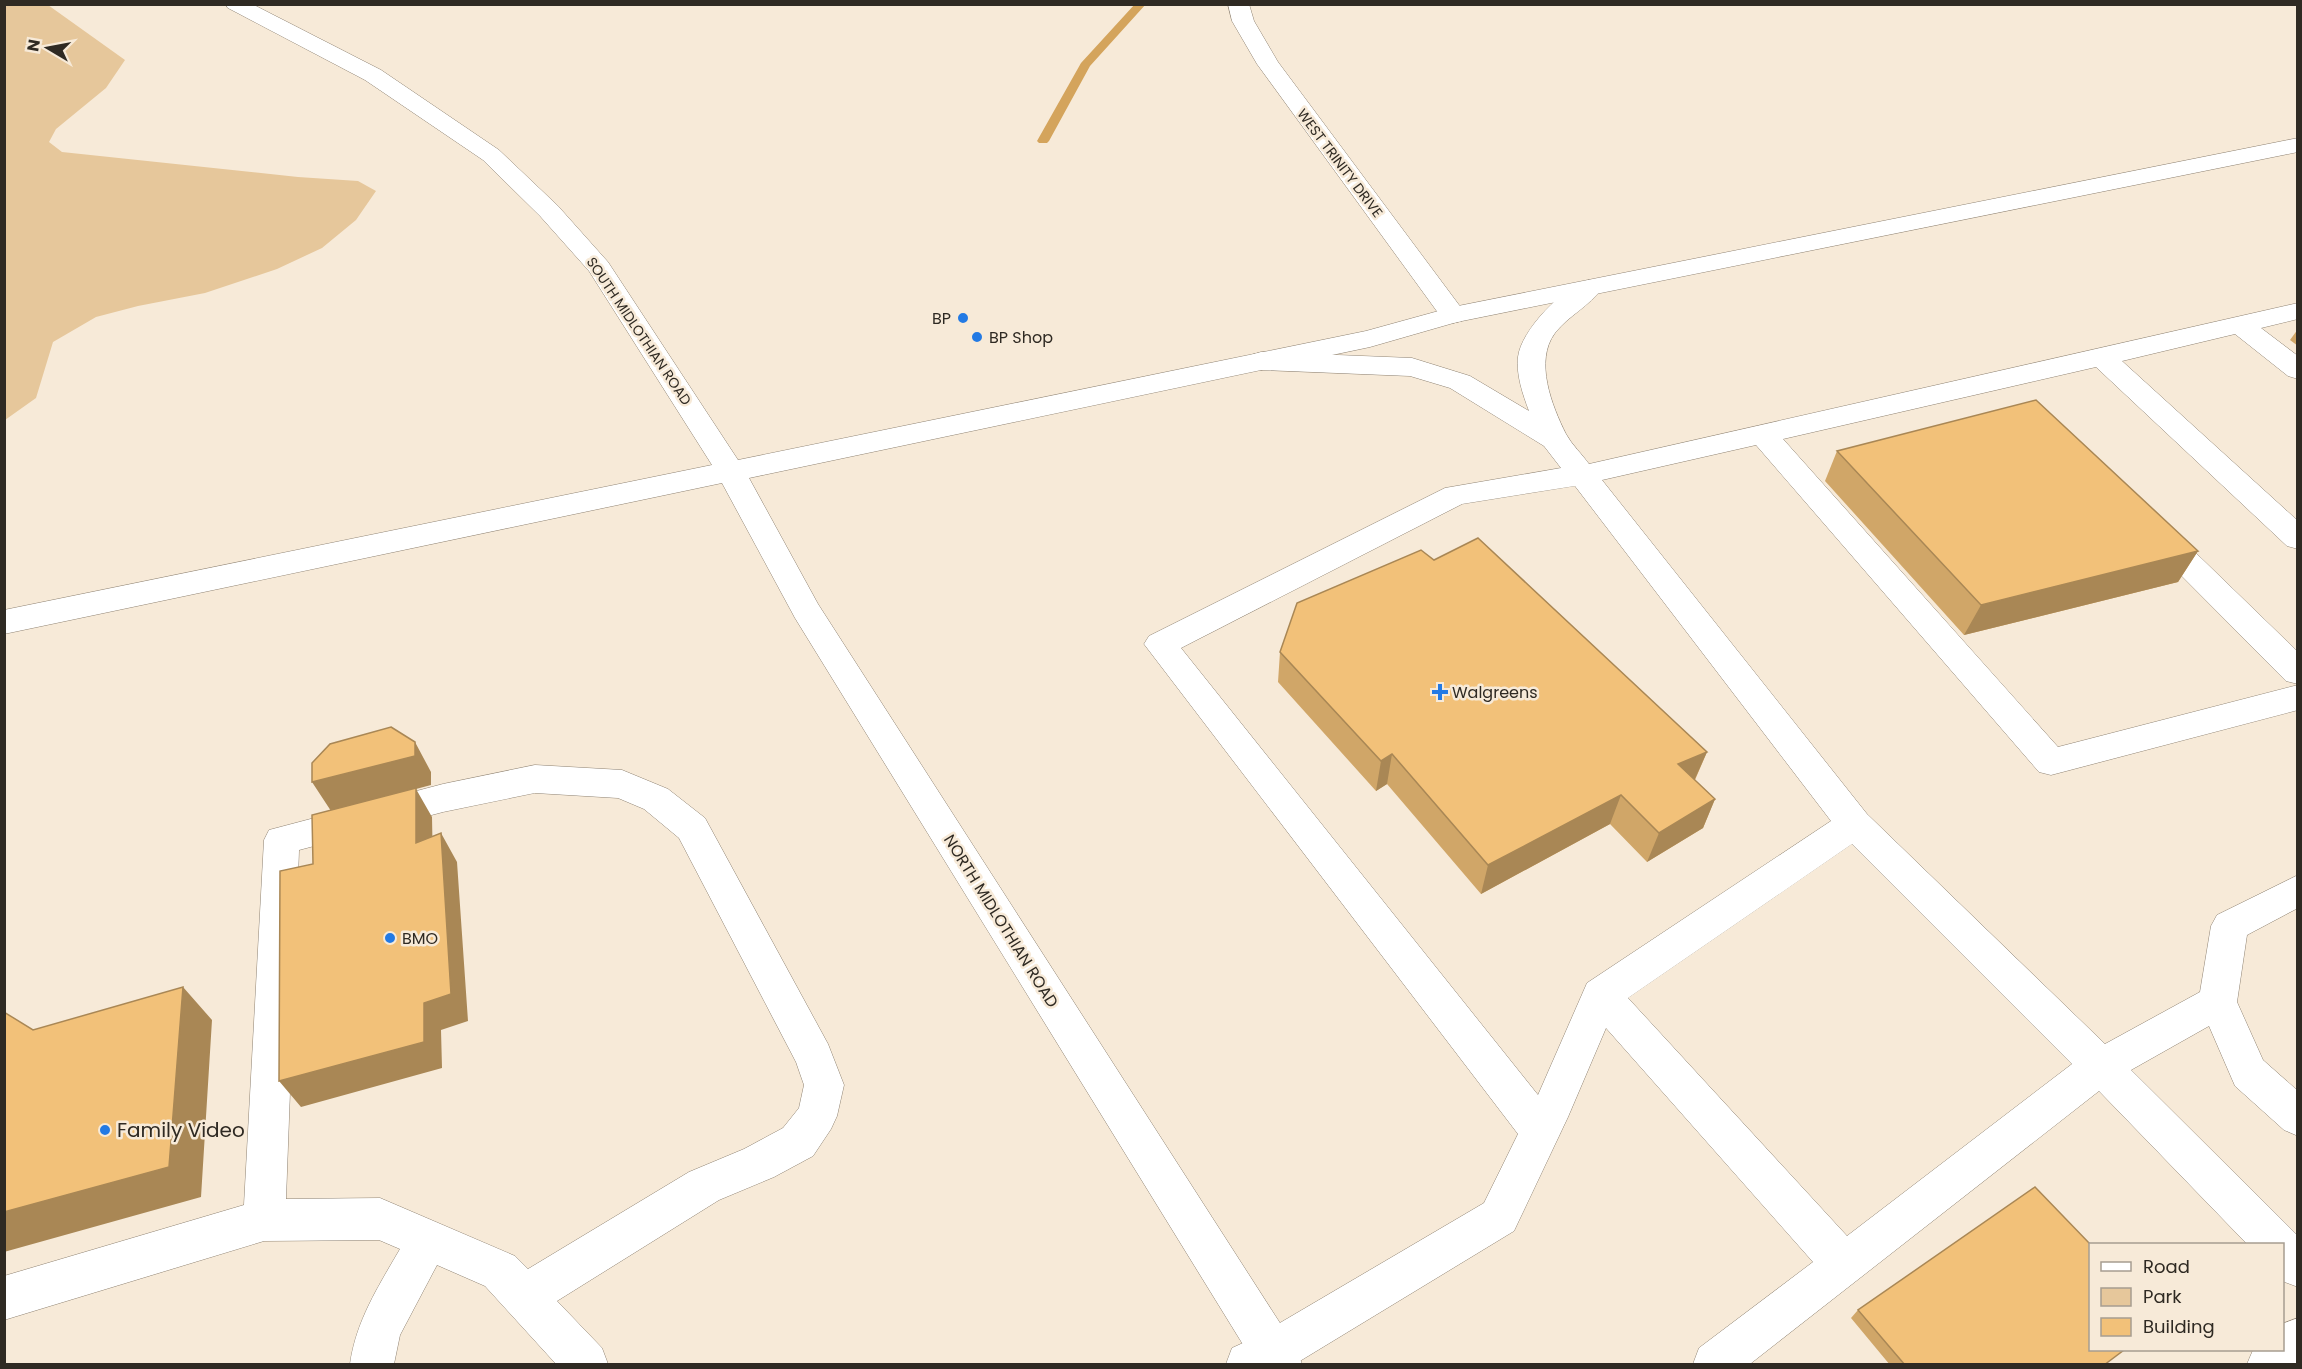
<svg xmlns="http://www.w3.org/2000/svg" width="2302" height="1369" viewBox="0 0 2302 1369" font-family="Poppins,sans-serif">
	<rect width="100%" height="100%" fill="#f7ead8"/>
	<!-- green -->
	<path fill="#e6c79b" d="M5 4 48 5 125 60 106 88 56 129 49 142 62 152 298 177 358 181 376 191 356 220 322 248 277 269 205 293 138 306 96 317 53 342 36 398 5 420Z"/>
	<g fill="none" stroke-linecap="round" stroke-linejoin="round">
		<!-- stream -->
		<path fill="#d4a45c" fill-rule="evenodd" d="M1135 4H1146L1090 66 1049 141 1047 143H1039L1037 141 1081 63Z"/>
		<defs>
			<path id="minor" d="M1228 4H1249L1254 21 1278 62 1462 309 1466 315 1462 321 1453 323 1444 321 1257 64 1232 21Z
				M1589 280 1598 282 1602 288C1590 306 1568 316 1555 333 1534 361 1552 406 1566 434 1572 445 1582 454 1589 464L2298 303V319L2261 328 2298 356V379L2288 376 2235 334 2122 361 2298 521V549L2287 546 2096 367 1783 439 2058 747 2298 685V710L2051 775 2039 772 1756 445 1602 480 1867 814 2105 1044 2200 992 2211 926 2217 915 2298 875V908L2247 935 2237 1002 2263 1060 2298 1091V1136L2284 1130 2235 1086 2209 1026 2131 1070 2298 1236V1287L2282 1281V1244H2247L2099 1091 1750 1364H1693L1699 1348 1813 1262 1606 1028 1568 1117 1514 1231 1295 1364H1226L1232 1348 1256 1337 1484 1203 1518 1134 1144 644 1149 636 1445 488 1561 468 1544 446 1450 388 1410 376 1261 370 1251 367 1247 361 1251 355 1261 352 1412 358 1470 376 1529 411C1523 395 1516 375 1518 357 1521 330 1564 286 1589 280ZM1575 486 1831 821 1587 983 1538 1095 1181 648 1462 504ZM1852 844 2072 1064 1847 1236 1628 998Z
				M2158 523 2169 527 2298 652V684L2286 681 2147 541 2143 534 2147 527Z
				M535 765 622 770 668 789 705 818 828 1044 844 1085 837 1116 831 1129 813 1156 774 1177 719 1200 557 1301 602 1348 608 1364H556L485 1286 437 1265 400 1335 394 1364H350C356 1321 378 1287 400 1249L379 1240 264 1241 4 1320V1276L244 1205 264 840 269 830 443 784ZM535 793 618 798 644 809 679 838 796 1062 804 1085 799 1108 783 1128 744 1149 689 1172 528 1269 515 1256 380 1198 286 1199 299 850 443 812Z
				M2298 1318V1364H2247L2253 1350H2282V1324Z"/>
			<path id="major" d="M225 4H252L381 70 499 150 558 206 608 262 738 460 1366 331 1453 307 2298 138V152L1457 322 1370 347 749 478 818 604 1296 1348 1302 1364H1255L795 618 722 483 4 634V610L712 465 589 271 540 216 483 160 365 80 228 8Z"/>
		</defs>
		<!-- minor casing -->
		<use href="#minor" stroke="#8f8373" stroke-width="1"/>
		<!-- major casing -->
		<use href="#major" stroke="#8f8373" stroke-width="1"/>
		<!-- minor -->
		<use href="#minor" fill="#fff" fill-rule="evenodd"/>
		<!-- major -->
		<use href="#major" fill="#fff" fill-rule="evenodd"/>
	</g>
	<!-- wall -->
	<path fill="#d0a668" d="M2298 329V346L2290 340Z
		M1837 451 2198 551 2178 582 1964 635 1825 481Z
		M1434 560 1707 752 1695 780 1715 799 1703 828 1647 862 1610 824 1481 894 1387 784 1376 791 1278 682 1280 652Z
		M1858 1310 2104 1365H1890L1851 1318Z"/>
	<!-- shaded-wall -->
	<path fill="#a98755" d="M2198 551 2178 582 1964 635 1981 605Z
		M415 742 431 772V785L416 789 432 817 433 871 416 843 331 811 312 782Z
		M1707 752 1694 781 1678 764Z
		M1392 754 1387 784 1376 791 1381 761Z
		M1621 795 1610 824 1481 894 1488 865Z
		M1715 799 1703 828 1647 862 1659 833Z
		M441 833 457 862 468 1021 441 1030 442 1068 301 1107 279 1081 424 1003Z
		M183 987 212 1020 201 1197 4 1252V1212Z"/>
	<!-- building -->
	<path fill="#f2c179" stroke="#a98755" stroke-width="1.5" d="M2036 400 2198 551 1981 605 1837 451Z
		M1478 538 1707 752 1678 764 1715 799 1659 833 1621 795 1488 865 1392 754 1381 761 1280 652 1297 603 1421 550 1434 560Z
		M391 727 415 742V756L312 782V763L330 744Z
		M416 788V843L441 833 451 994 424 1003V1042L279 1081 280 871 313 864 312 815Z
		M183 987 169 1167 4 1212V1012L33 1030Z
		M2035 1187 2091 1245V1350H2124L2104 1365H1905L1858 1310Z"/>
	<!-- markers -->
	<g fill="#237ae4" stroke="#f7ead8" stroke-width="2">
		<circle cx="963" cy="318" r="6"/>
		<circle cx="977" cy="337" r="6"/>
		<path d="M1437 683h6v6h6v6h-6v6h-6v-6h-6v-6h6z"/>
		<circle cx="390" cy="938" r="6"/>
		<circle cx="105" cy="1130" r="6"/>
	</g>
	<g text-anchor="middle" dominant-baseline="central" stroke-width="5" stroke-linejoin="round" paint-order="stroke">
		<!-- far-street labels -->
		<g font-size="14" fill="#2f2a23" stroke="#f7ead8">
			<text transform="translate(1340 163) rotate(53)">WEST TRINITY DRIVE</text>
			<text transform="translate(639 331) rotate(56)">SOUTH MIDLOTHIAN ROAD</text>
		</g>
		<!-- poi labels -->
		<g font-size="16" fill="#2f2a23" stroke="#f7ead8" text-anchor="start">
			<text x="951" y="318" text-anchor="end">BP</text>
			<text x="989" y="337">BP Shop</text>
			<text x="1452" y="692">Walgreens</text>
			<text x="402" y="938">BMO</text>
		</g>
		<!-- street labels -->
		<g font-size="16" fill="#2f2a23" stroke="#f7ead8">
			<text transform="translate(1001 921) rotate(58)">NORTH MIDLOTHIAN ROAD</text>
		</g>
		<!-- near-poi labels -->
		<g font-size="20" fill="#2f2a23" stroke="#f7ead8" text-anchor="start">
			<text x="117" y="1130">Family Video</text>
		</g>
	</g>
	<!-- border -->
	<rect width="2302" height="1369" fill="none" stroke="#2f2a23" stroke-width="12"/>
	<!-- legend -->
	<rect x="2089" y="1243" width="195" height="108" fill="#f7ead8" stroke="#a79d90" stroke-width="1.5"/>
	<rect x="2101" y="1262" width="30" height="9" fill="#ffffff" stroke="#a79d90" stroke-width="1.5"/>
	<text x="2143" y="1273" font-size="18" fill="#2f2a23">Road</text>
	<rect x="2101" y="1288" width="30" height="18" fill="#e6c79b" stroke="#a79d90" stroke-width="1.5"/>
	<text x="2143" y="1303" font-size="18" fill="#2f2a23">Park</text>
	<rect x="2101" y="1318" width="30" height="18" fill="#f2c179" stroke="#a79d90" stroke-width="1.5"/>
	<text x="2143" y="1333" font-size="18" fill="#2f2a23">Building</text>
	<!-- north arrow -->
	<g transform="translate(48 48) rotate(280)" stroke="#f7ead8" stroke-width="4.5" paint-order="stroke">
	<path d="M0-4.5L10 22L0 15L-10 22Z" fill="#2f2a23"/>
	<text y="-9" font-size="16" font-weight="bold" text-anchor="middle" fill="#2f2a23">N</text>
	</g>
</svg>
